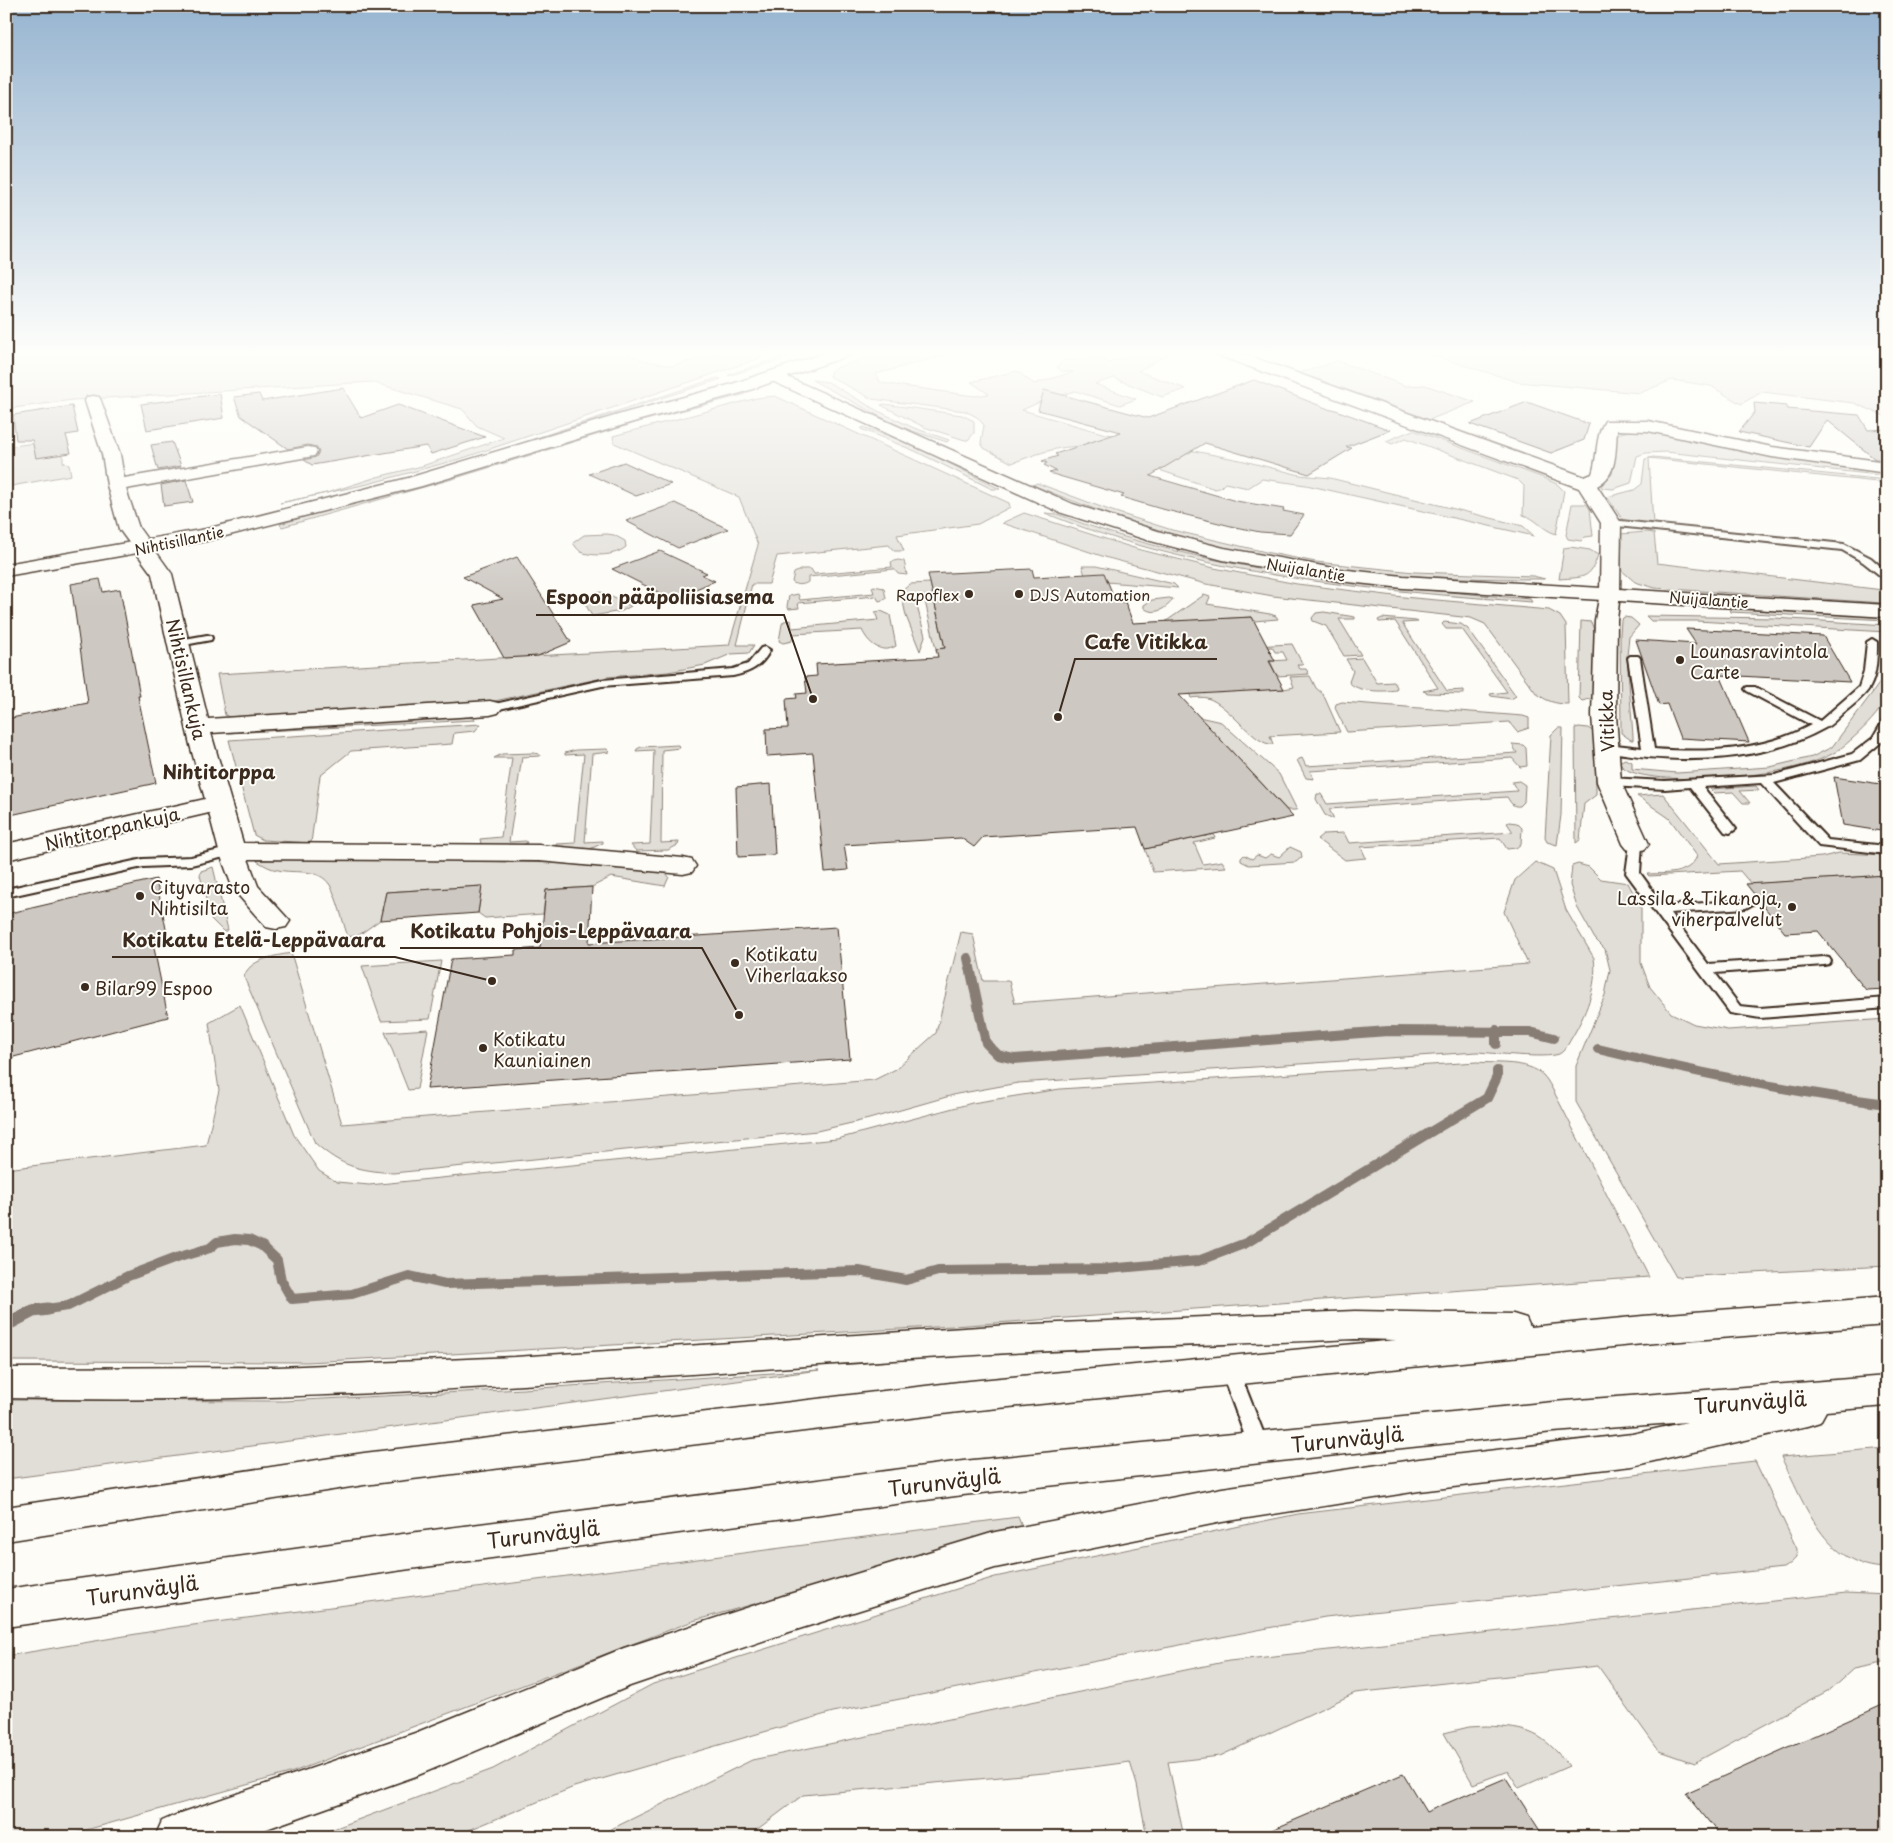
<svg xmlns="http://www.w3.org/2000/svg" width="1893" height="1843" viewBox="0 0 1893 1843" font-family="'Playpen Sans',sans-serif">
	<rect width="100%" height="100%" fill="#fdfcf7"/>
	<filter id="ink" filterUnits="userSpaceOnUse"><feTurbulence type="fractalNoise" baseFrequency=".02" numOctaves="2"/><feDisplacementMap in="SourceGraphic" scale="10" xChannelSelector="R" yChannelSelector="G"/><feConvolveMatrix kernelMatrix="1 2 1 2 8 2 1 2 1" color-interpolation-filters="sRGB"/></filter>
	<g filter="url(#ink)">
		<!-- green -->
		<path fill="#e1ded7" stroke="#8e847a" d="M6 350 292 352 604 350 623 351 643 360 672 366 715 354 738 350H760L761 356 758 359 463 458 368 484 280 503 327 493 377 477 422 466 504 438 477 426 462 409 372 382 73 400 6 409Z
			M802 350H813L728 376 730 374Z
			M891 350H964L876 374 881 383 974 396 989 394 971 382 1017 371 1034 384 1073 372 1061 371 1057 367 1063 361 1102 357 1108 363 1143 350H1176L1138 371 1186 389 1162 397 1114 378 1095 384 1136 399 1120 405 1075 391 1042 401 1022 410 1102 433 1240 460 1300 475 1330 478 1523 526 1534 536 1306 485 1262 479 1248 488 1225 483 1220 488 1215 489 1092 447C1061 444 1040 453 1012 463L984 448 981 443 984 425 977 417 965 411 872 399 829 376 831 371 838 367Z
			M1415 350H1887V383L1881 384 1887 387V417L1854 403 1762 392 1741 404 1711 386 1672 380 1640 393 1518 382Z
			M1338 361 1406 386 1425 385 1475 402 1426 421 1297 374Z
			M717 378 721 379 497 451Z
			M812 380 828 382 878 411 914 428 949 440 947 442 900 427Z
			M746 391 748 392 743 395 642 421 449 480 282 527 280 524 637 419 687 408Z
			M775 396 1009 503 1010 507 978 524 897 535 904 551H894L889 545 777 556 769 584H752L737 645H754L749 653 731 654 705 665 668 672 607 677 490 702 231 718 225 715 217 674 729 645 758 545 739 497 614 443 613 436 757 398Z
			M884 404 962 415 974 421V433L968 440H965L924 427 881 405Z
			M863 427 909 443 1000 489H992L915 451 861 429Z
			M1637 429 1651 430 1771 456 1887 471V476L1666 452 1646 453 1637 456 1631 483 1613 489 1602 488 1601 486C1604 481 1609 479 1612 474 1613 472 1616 440 1617 434Z
			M1413 430 1541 477 1557 484 1564 491 1556 534C1541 529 1536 518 1523 515L1524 486 1518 480 1406 438 1392 444 1386 441Z
			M35 443 36 458 63 454V462L69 465 71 475 6 487V447Z
			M1653 457 1887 480V483L1649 458 1653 524 1623 520 1607 497 1634 490 1642 484 1645 459Z
			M1037 483 1109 510 1172 530 1270 553 1316 562 1414 572 1533 576 1545 579C1486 579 1428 578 1370 573 1254 562 1139 529 1033 485Z
			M1572 504H1586L1590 509 1593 536 1585 537 1581 541 1568 539 1566 535Z
			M1024 513 1137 549 1214 568 1297 584 1403 597 1549 610 1560 616 1566 625 1568 704C1555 704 1546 701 1536 693L1485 624 1471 618 1273 596 1206 584 1108 558 1002 523Z
			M1045 513 1057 514C1206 572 1373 586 1530 599L1532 602C1369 590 1199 576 1045 513Z
			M1647 532 1654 533 1657 563 1883 590 1887 594 1883 603 1655 588 1635 582 1620 569 1622 542 1620 534Z
			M607 534 614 535 625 541 626 547C616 556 593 557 581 552 578 550 576 547 573 543L584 535Z
			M1570 547 1590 550 1598 555C1590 580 1583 577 1559 579L1564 548Z
			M898 560 904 561 907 575 898 574 894 569 808 577V582C804 585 796 586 792 582L794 573 802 569H811L814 574 892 567 891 562Z
			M1082 566H1096L1174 584 1178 588 1107 582 1085 575Z
			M930 583 933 595 917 597 915 599 925 636 920 651 906 616 901 592 910 584Z
			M874 586 884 588 886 599 879 601 876 596 798 603 799 608 789 609 787 606 789 596 798 594 800 600 874 593 872 587Z
			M601 592 631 606 622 611 592 616 582 598Z
			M1204 595 1210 597 1207 604 1270 614 1276 616 1278 619 1254 621 1252 617 1165 622Z
			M1169 598 1173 599 1172 601C1165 609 1154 616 1144 608V605L1152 600Z
			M934 600 945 648 936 649 925 601Z
			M1730 609C1782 610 1835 610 1887 617V620L1731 612Z
			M881 611 890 615 896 646C881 655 868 643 862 630L793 634 792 641 783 643 779 641 782 624 784 621 791 620 792 628 878 620 875 612Z
			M1324 612 1355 617V619H1339L1361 655 1344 656 1326 626 1313 621 1312 618 1316 613Z
			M1646 616 1774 618 1887 625V632L1697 621H1651Z
			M1624 617 1631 618 1639 625 1629 637 1627 656 1633 736V740H1631L1621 733 1620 635 1621 620Z
			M1382 618 1416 621 1418 622 1402 623 1447 691 1464 690V694L1428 693 1423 691 1438 688 1395 621 1379 622 1378 620Z
			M1581 621 1591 622 1598 640 1593 698 1582 701 1579 698Z
			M1444 622 1461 624 1468 629 1516 696 1511 699 1491 696 1490 694 1507 692 1462 629H1446L1442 624Z
			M1292 644 1303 665H1297L1300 669H1306L1309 674 1277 676 1270 661 1287 660 1283 652H1275L1272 647 1255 648 1254 646Z
			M1362 658 1377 683 1394 682 1397 687 1396 690C1384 692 1356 692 1349 682L1353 671 1346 659Z
			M1887 673C1887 680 1888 689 1887 696 1883 712 1847 746 1832 754 1817 762 1795 768 1778 771 1752 776 1630 789 1619 762L1625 759 1632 762V769L1677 773 1770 767 1812 757 1832 747Z
			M1310 676 1316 688 1323 694 1340 732 1270 736 1273 744C1255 747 1229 704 1207 698 1202 697 1196 697 1191 698L1187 687 1284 689 1294 687 1290 677Z
			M1342 702 1523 716 1529 718V728L1517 732 1509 722 1347 732 1335 708 1336 704Z
			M469 717 474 718 475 720 229 733 233 730Z
			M1199 717 1221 722 1279 774 1297 810H1287Z
			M481 724 475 731 454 733 452 744 351 751 320 776 311 843 263 840 254 835 229 740Z
			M1579 727 1588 728 1596 733V795L1584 804 1580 840 1576 843 1575 728Z
			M1558 728H1563L1561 815 1557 845 1547 842 1545 838 1551 735Z
			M1512 744 1523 745 1526 748 1527 766 1520 767 1512 758 1310 771 1314 779 1306 778 1297 760 1302 758 1306 766 1517 753Z
			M678 745 680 748 662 750 661 843 679 842 678 845 668 850 636 851 631 845 650 844 654 750 636 751 637 749 641 747Z
			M607 749 610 752 592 754 585 842 603 841V843L590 849 558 848 556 844 575 843 584 754 565 755V753L576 750Z
			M534 753 539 754 540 756 522 757 509 842 526 841 527 843 519 846 481 844 480 839 501 837 512 758H494L502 754Z
			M1519 781 1525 785 1524 802 1520 806C1512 807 1511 803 1507 797L1329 809 1334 819 1325 815 1316 799 1317 794H1321L1327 804 1517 791 1512 782Z
			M1756 786 1759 790 1740 791 1750 803H1743L1733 792 1714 793 1710 789Z
			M1663 794 1719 864 1822 857 1839 853 1887 855V875L1751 884 1740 871 1649 876 1647 874C1665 873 1689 876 1697 856L1669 818 1637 796Z
			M1509 822 1517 823 1522 828 1521 844 1516 848 1507 849 1500 838 1361 847 1366 858 1345 860 1317 839 1323 834 1344 833 1349 843 1513 832 1507 823Z
			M1214 834 1215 838 1194 843 1203 864 1222 861 1226 867 1153 872 1145 849Z
			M1290 847 1301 852 1302 857 1296 862 1249 865 1241 861V858L1244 855 1252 859 1257 855 1265 858 1271 854 1279 857Z
			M256 856 560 863 666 873 669 877 665 886 611 877 592 887 546 890 543 914 485 918 478 913 482 886 386 892 380 920 359 935 348 937C343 923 337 897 330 885 318 867 296 874 278 870 270 869 264 865 257 861Z
			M1535 862 1553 870 1566 910 1594 958C1598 986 1585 1016 1571 1039 1568 1044 1565 1051 1559 1054 1545 1059 1494 1053 1477 1052L1018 1083 957 1094 869 1119 817 1131 393 1173C358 1170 342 1167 315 1143L244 977C249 959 275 956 291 953L342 1124 874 1080 896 1069 936 1033 961 932 973 934 983 981H1009L1015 1003 1528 964 1504 912 1515 880Z
			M1578 864 1589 867 1601 879 1628 883 1641 907V963L1650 987 1671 1013 1694 1024 1728 1030 1887 1019V1266L1676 1277 1576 1102V1066L1605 995 1610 970 1605 949 1595 939 1577 907 1570 885 1572 866Z
			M213 867 228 930 224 932 211 919 200 875 201 871Z
			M441 961 430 1019 381 1021 362 966Z
			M240 1005 294 1135 319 1171 337 1182 369 1185 837 1139 972 1103 1060 1089 1477 1062C1497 1064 1527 1060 1543 1075 1548 1080 1551 1087 1554 1092L1649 1277 953 1326 308 1362 6 1361V1169L206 1145 219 1090 209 1023Z
			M428 1029 417 1089 408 1090 385 1032Z
			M819 1370 6 1479V1400L283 1401 523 1389Z
			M1887 1448V1568C1824 1567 1805 1504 1781 1457Z
			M1755 1461 1797 1549C1797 1560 1792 1563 1783 1568L1325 1617 833 1712 574 1787 452 1837H312L493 1769 653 1684 995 1577 1298 1514Z
			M1018 1517 1023 1529 693 1621 293 1772 61 1837H6V1656L178 1627Z
			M1846 1593 1887 1595V1662L1853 1669 1831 1689 1694 1763 1659 1751 1598 1666 1355 1693 1220 1756 1168 1762 1184 1837H1147L1137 1785 1130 1762 1055 1772 803 1795 747 1837H595L752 1760 1229 1661Z
			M1486 1726C1529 1728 1542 1732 1569 1766L1519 1788 1508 1771 1473 1784 1444 1733 1469 1727Z"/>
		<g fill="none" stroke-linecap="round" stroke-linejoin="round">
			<!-- stream-far1 -->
			<path stroke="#887d74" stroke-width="10" d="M968 958 986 1043 998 1055 1014 1059 1388 1031 1530 1032 1554 1038
				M1496 1030V1044
				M1598 1049C1694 1072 1789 1092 1887 1104
				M39 1310 68 1306 128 1276 176 1258 210 1248 217 1242 235 1239 249 1240 262 1246 277 1260 281 1280 292 1299 352 1294 409 1276 445 1284 859 1271 906 1280 938 1271 1107 1269 1198 1261 1246 1243 1487 1098 1497 1077V1071"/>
			<!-- stream -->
			<path stroke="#887d74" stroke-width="13" d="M12 1322 33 1311 48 1309"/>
		</g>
		<!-- building -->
		<path fill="#cdc8c2" stroke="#3b2a1e" d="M1254 380 1331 410 1333 409 1390 430 1346 447 1352 448 1309 474 1205 443 1150 476 1236 501 1284 509 1283 511 1304 515 1290 534 1260 532 1235 527 1158 508 1121 497 1124 495 1049 473 1056 471 1044 465 1047 463 1042 461 1058 456 1055 454 1121 432 1038 410 1044 390 1148 418Z
			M343 388 361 418 398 405 485 437 431 454 426 446 312 465 304 460 316 457 319 452 316 447 308 445 288 449 241 416 234 397 259 394 262 401Z
			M220 394 224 418 147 430 141 404Z
			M1527 402 1589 424 1584 440 1551 453 1470 424Z
			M1754 403 1787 406V409L1859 415 1868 430 1887 429V452H1882L1887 460 1875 459 1827 420 1809 447 1739 432 1755 412Z
			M72 406 78 433 66 435 71 453 36 458 32 440H16L13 415Z
			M172 442 181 466 158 470 151 445Z
			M624 462 671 484 636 496 589 474Z
			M186 480 193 502 164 506 161 485Z
			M675 503 728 529 678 548 626 521Z
			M660 551 707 573 702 575 715 581 672 599 612 569Z
			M517 557 571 642 538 656 504 658 474 605 503 599 463 577Z
			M1032 569 1034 577 1104 573 1116 602H1125L1133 623 1252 617 1275 661H1269L1284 689 1179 695 1293 817 1145 849 1137 827 983 837 974 847 961 838 844 845 848 870 825 872 813 753 767 756 766 729 788 728 786 699 797 698 796 694 807 693 805 677 817 676 816 664 938 657 936 649 945 648 928 574Z
			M100 579 103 592 120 589 140 696H138L156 783 6 816V719L88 703 71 584Z
			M1686 629 1823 636 1850 682 1720 675 1749 742 1680 738 1667 704 1659 705 1636 640 1696 644Z
			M1834 777 1887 785V832L1843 825Z
			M771 784 775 855 738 857 736 787Z
			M1887 875V989L1866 990 1818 931 1785 933 1746 884Z
			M156 879 168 939 153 943 168 1017 6 1059V914Z
			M482 886 478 913 380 920 386 892Z
			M592 887 589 943 837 927 850 1059 427 1089 451 959 515 955V950L540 948 546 890Z
			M1887 1703V1837H1721L1686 1793Z
			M1403 1774 1426 1812 1506 1778 1544 1837H1255Z"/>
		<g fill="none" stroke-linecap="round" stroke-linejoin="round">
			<defs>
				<path id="service" d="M1611 520 1844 544 1871 558 1887 572V581L1863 562 1842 550 1608 525V521Z
					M207 635 211 636 212 638 211 640 179 646 174 643 179 640Z
					M1872 639 1877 642C1877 657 1877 674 1870 687 1864 697 1852 706 1843 713 1837 718 1832 725 1825 728 1773 757 1707 763 1648 757 1635 756 1621 753 1607 752L1601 748 1607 744 1642 748 1628 658 1630 656H1638L1640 658 1654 749C1708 753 1763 751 1811 725L1747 691 1745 689 1747 687H1755L1820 721 1859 687 1864 671 1867 642Z
					M765 647 770 650C762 666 751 672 733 676L602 686 490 711 484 708 490 705 602 680 733 669 748 664 761 648Z
					M1887 720V735L1884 740 1860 760 1774 783 1828 840 1887 846V854L1819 846 1761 783 1703 787 1736 829 1730 833 1725 832 1690 787 1665 789 1609 786 1603 782 1609 778 1665 781 1775 775 1852 754 1873 738 1883 721Z
					M1636 840 1642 844 1640 873 1664 906 1746 900 1753 904 1746 908 1670 913 1708 964 1824 957 1829 958 1831 961 1829 964 1824 965 1715 973 1740 1006 1760 1008 1887 998V1008L1760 1018 1730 1013 1626 873 1630 844Z
					M232 847 239 851 237 854 191 865 143 867 6 897V889L143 859 191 857Z
					M1230 1364 1236 1366 1239 1371 1269 1447 1266 1453 1259 1455 1252 1453 1249 1447 1221 1371 1224 1366Z"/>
				<path id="minor" d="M1210 350H1233L1585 477 1592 474C1598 457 1595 436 1605 421H1648L1772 447 1887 462V473L1772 457 1648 431 1617 430C1615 452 1618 475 1597 486L1621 523 1620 593 1617 620 1616 715 1621 782 1649 844 1645 849 1636 852 1627 849 1623 844 1597 782 1592 715 1595 620 1600 593 1601 523 1579 488 1212 353Z
					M93 396 99 397 101 401 120 454 124 478 308 447 314 448 317 452 314 456 308 457 126 489 139 528 172 574 208 719 490 701 498 703 502 708 498 713 490 715 211 733 243 843 539 845 683 858 692 860 696 866 692 872 683 874 539 861 248 859 258 886 290 921 286 927 276 929 266 927 233 889 219 851 209 813 6 860V844L205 799 190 745 152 574 119 529 107 485 102 454 85 401 87 397Z"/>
				<path id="tertiary" d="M834 350H858L856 353 741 393 640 420 422 486 206 541 6 576V564L206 529 408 478 628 412 729 385Z"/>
				<path id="secondary" d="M776 372 1073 504 1161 532 1224 548 1339 569 1403 576 1887 605V617L1403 588 1339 581 1223 560 1147 540 1059 512 770 380 768 377 770 374Z"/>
				<path id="motorway" d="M1887 1297V1325L1643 1344 959 1412 364 1485 6 1541V1507L364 1453 959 1382 1396 1340 1355 1339C1240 1344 1124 1347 1009 1353 675 1372 341 1407 6 1398V1368L278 1367 515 1357 1010 1325 1355 1311 1513 1314 1526 1318 1530 1327 1643 1316Z
					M1887 1376V1406L1826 1411 1820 1422 1807 1426 1632 1466 1419 1491 1222 1522 995 1568 786 1633 630 1686 416 1776 244 1837H155L162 1821 178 1814 415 1733 624 1648 786 1595 995 1532 1222 1488 1419 1459 1632 1434 1687 1422 1553 1432 963 1495 410 1569 6 1627V1589L410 1533 963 1461 1553 1402Z"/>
			</defs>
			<!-- service casing -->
			<use href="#service" stroke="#3b2a1e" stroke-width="4"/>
			<!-- minor casing -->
			<use href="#minor" stroke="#3b2a1e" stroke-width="3"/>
			<!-- tertiary casing -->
			<use href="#tertiary" stroke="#3b2a1e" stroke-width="3"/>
			<!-- secondary casing -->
			<use href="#secondary" stroke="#3b2a1e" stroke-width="3"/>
			<!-- motorway casing -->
			<use href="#motorway" stroke="#3b2a1e" stroke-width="3"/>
			<!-- service -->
			<use href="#service" fill="#fdfcf7" fill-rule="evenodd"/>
			<!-- minor -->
			<use href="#minor" fill="#fdfcf7" fill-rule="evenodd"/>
			<!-- tertiary -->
			<use href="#tertiary" fill="#fdfcf7" fill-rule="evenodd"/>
			<!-- secondary -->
			<use href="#secondary" fill="#fdfcf7" fill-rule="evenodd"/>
			<!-- motorway -->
			<use href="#motorway" fill="#fdfcf7" fill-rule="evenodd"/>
		</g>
	</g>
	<!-- sky -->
	<linearGradient id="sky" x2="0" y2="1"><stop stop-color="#96b4d0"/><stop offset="0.58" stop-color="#fefefb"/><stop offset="1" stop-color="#fefefb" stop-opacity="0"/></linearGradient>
	<rect width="1893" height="608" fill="url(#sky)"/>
	<!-- markers -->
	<g fill="#3b2a1e" stroke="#fdfcf7" stroke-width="2">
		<circle cx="969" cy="594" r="5"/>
		<circle cx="1019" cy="594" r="5"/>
		<circle cx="1680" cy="660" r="5"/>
		<circle cx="140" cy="896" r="5"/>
		<circle cx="1792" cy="907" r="5"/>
		<circle cx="735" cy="963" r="5"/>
		<circle cx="85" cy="987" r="5"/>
		<circle cx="483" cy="1048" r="5"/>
	</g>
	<g text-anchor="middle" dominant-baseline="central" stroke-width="4" stroke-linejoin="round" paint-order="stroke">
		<!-- far-street labels -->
		<g font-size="15" fill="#3b2a1e" stroke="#fdfcf7">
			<text transform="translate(179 540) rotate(-12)">Nihtisillantie</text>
			<text transform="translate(1306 569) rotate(9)">Nuijalantie</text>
			<text transform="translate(1709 599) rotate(4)">Nuijalantie</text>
		</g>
		<!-- far-poi labels -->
		<g font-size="15" fill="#3b2a1e" stroke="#fdfcf7" text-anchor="end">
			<text x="959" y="594">Rapoflex</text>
			<text x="1029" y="594" text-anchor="start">DJS Automation</text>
		</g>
		<!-- poi labels -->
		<g font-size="18" fill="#3b2a1e" stroke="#fdfcf7" text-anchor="start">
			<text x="1690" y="650">Lounasravintola<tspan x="1690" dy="21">Carte</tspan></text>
			<text x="150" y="886">Cityvarasto<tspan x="150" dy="21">Nihtisilta</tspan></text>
			<text x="1782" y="897" text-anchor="end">Lassila &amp; Tikanoja,<tspan x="1782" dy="21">viherpalvelut</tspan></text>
			<text x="745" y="953">Kotikatu<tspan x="745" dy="21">Viherlaakso</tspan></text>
			<text x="95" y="987">Bilar99 Espoo</text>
			<text x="493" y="1038">Kotikatu<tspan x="493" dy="21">Kauniainen</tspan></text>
		</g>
		<!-- street labels -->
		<g font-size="18" fill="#3b2a1e" stroke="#fdfcf7">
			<text transform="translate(187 679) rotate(77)">Nihtisillankuja</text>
			<text transform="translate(1606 721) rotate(-92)">Vitikka</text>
			<text transform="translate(112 828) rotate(-13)">Nihtitorpankuja</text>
		</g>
		<!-- neighbourhood labels -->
		<g font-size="19" font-weight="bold" fill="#3b2a1e" stroke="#fdfcf7">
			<text x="219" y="771">Nihtitorppa</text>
		</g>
		<!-- near-street labels -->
		<g font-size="21" fill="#3b2a1e" stroke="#fdfcf7">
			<text transform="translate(1750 1401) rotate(-4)">Turunväylä</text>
			<text transform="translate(1347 1438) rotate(-6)">Turunväylä</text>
			<text transform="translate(944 1481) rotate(-7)">Turunväylä</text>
			<text transform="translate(543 1533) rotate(-7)">Turunväylä</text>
			<text transform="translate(142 1589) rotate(-8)">Turunväylä</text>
		</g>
	</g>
	<!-- callouts -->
	<path fill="none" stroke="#3b2a1e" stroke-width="2" d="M813 699L784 615H536M1058 717L1075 659H1217M739 1015L702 948H400M492 981L395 957H112"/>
	<g fill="#3b2a1e" stroke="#fdfcf7" stroke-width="2">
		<circle cx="813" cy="699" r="5"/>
		<circle cx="1058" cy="717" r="5"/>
		<circle cx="739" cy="1015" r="5"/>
		<circle cx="492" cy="981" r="5"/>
	</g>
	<g font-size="19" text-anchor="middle" font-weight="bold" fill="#3b2a1e" stroke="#fdfcf7" stroke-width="4" stroke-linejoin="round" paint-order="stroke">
		<text x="660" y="604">Espoon pääpoliisiasema</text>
		<text x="1146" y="649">Cafe Vitikka</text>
		<text x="551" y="938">Kotikatu Pohjois-Leppävaara</text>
		<text x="254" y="947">Kotikatu Etelä-Leppävaara</text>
	</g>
	<!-- margin -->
	<rect width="1893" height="1843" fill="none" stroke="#fdfcf7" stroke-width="25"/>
	<rect x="12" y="12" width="1868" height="1818" fill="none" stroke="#3b2a1e" stroke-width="2" filter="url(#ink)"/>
</svg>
